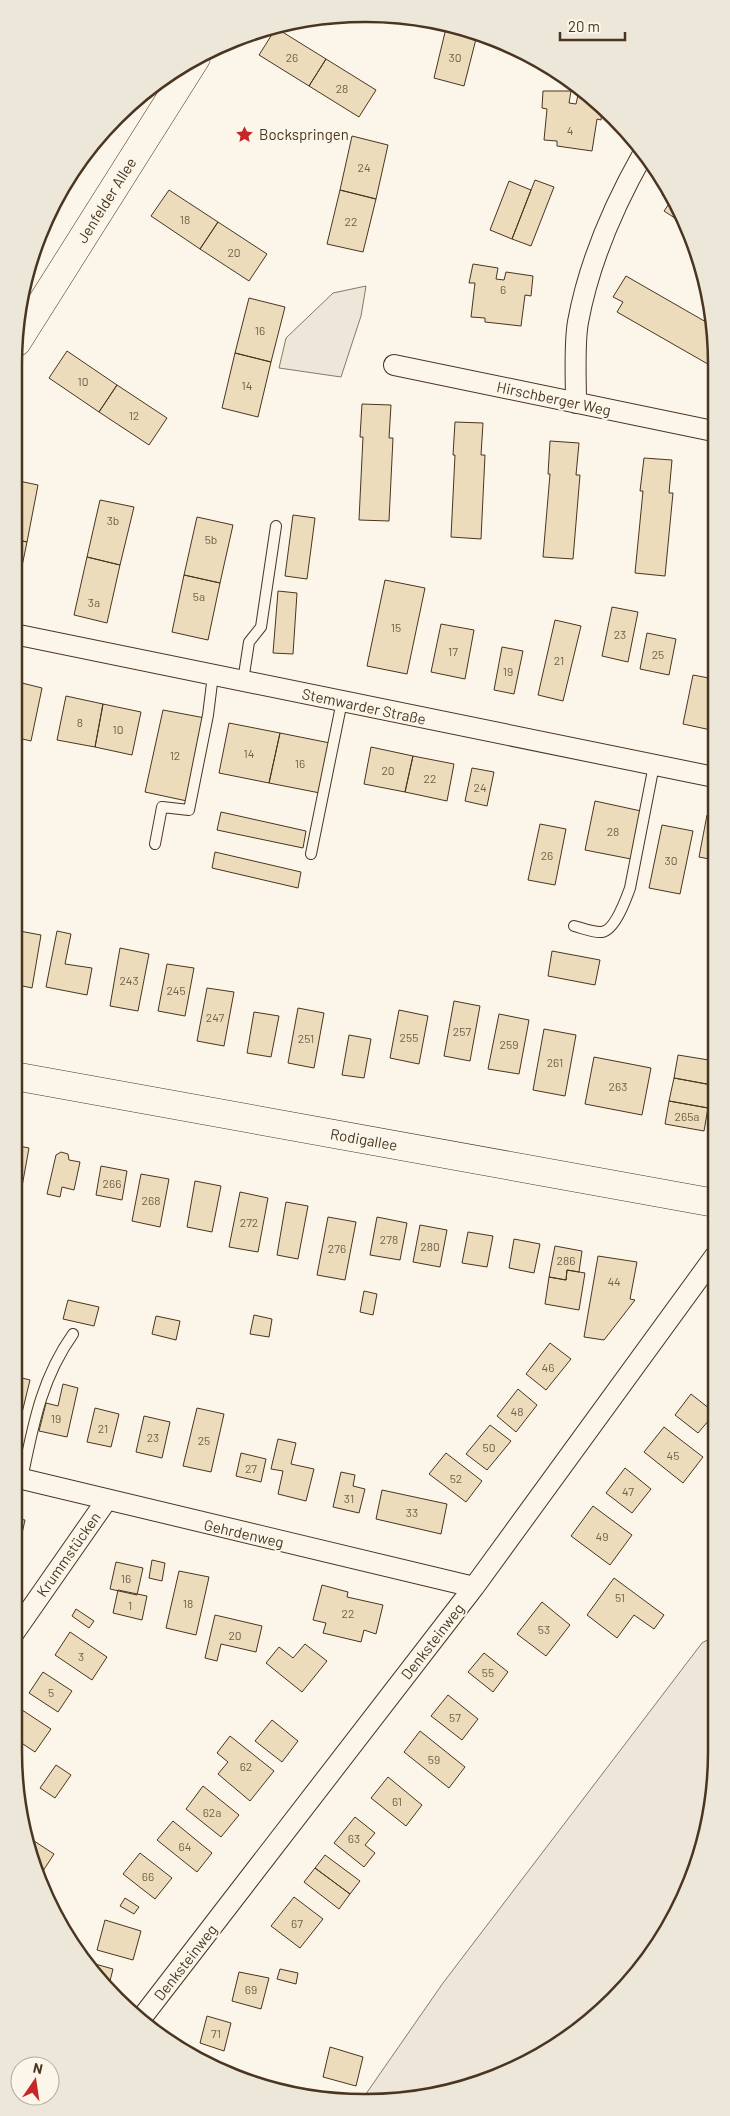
<svg xmlns="http://www.w3.org/2000/svg" width="730" height="2116" viewBox="0 0 730 2116" font-family="Barlow,sans-serif">
	<rect width="100%" height="100%" fill="#fbf6e9"/>
	<!-- green -->
	<path fill="#ede6d9" stroke="#887966" d="M366 286 361 316 341 377 279 368 286 338 333 293Z
		M716 1635V1751L704 1842 657 1946 614 1999 560 2043 456 2090 388 2101H361L443 1983 702 1643Z"/>
	<!-- building -->
	<path fill="#ecdcbc" stroke="#4a3520" d="M447 24 477 35 464 86 434 78Z
		M276 28 326 59 309 86 259 55Z
		M326 59 376 90 359 117 309 86Z
		M543 91H571L569 103 576 104 578 95 585 97 602 111 601 120 597 119 592 151 557 146V141L544 140 547 109 542 108Z
		M352 136 388 145 376 199 340 190Z
		M535 180 554 187 531 246 512 239Z
		M509 181 531 190 512 239 490 230Z
		M666 188 680 210 684 224 664 211 671 201 662 195Z
		M169 190 218 222 200 249 151 216Z
		M340 190 376 199 363 252 327 244Z
		M218 222 267 254 249 281 200 249Z
		M473 264 498 268 496 279 504 280 506 272 533 276 531 296 525 295 521 326 485 322V318L471 317 475 283H469Z
		M626 276 713 326V367L617 312 623 302 613 297Z
		M249 298 285 307 271 362 235 353Z
		M67 351 117 385 99 412 49 378Z
		M235 353 271 362 258 417 222 408Z
		M117 385 167 418 149 445 99 412Z
		M362 404 391 405 389 438H393L389 521 359 520 363 437H360Z
		M455 422 483 423 481 455H485L481 539 451 537 455 455H453Z
		M550 441 579 443 576 475H580L573 559 543 557 550 474H548Z
		M644 458 672 460 669 493H673L665 576 635 573 643 491H640Z
		M14 480 38 485 27 542 14 539Z
		M100 500 134 507 120 565 87 557Z
		M293 515 315 518 307 579 285 576Z
		M197 517 233 525 220 583 184 575Z
		M14 539 27 542 15 600H14Z
		M87 557 120 565 107 623 74 615Z
		M184 575 220 583 208 640 172 632Z
		M385 580 425 588 407 674 367 666Z
		M278 591 297 593 293 654 273 653Z
		M612 607 638 612 628 662 602 656Z
		M555 620 581 626 563 701 538 695Z
		M441 624 474 630 465 679 431 672Z
		M647 633 676 639 669 675 640 669Z
		M502 647 523 651 514 694 494 690Z
		M693 675 714 679V717L711 730 683 724Z
		M14 681 42 688 31 741 14 737Z
		M66 696 103 704 95 747 57 740Z
		M103 704 141 712 132 755 95 747Z
		M163 710 205 718 187 801 145 792Z
		M229 723 280 733 269 783 219 773Z
		M280 733 330 743 320 793 269 783Z
		M371 747 413 756 405 792 364 784Z
		M413 756 454 764 447 801 405 792Z
		M472 768 494 772 487 806 465 801Z
		M595 801 641 811 631 859 585 850Z
		M221 812 306 831 303 848 217 830Z
		M707 815 714 816V860L699 857Z
		M540 824 566 829 555 885 528 880Z
		M662 825 693 831 680 894 649 888Z
		M215 852 301 872 298 888 212 868Z
		M14 930 41 935 32 988 14 984Z
		M57 931 71 934 65 964 92 968 87 995 46 987Z
		M120 948 149 954 138 1011 110 1006Z
		M552 951 600 960 595 985 548 976Z
		M167 964 194 968 185 1016 158 1011Z
		M207 988 234 992 224 1046 197 1041Z
		M454 1001 480 1006 470 1061 444 1056Z
		M298 1008 324 1013 314 1068 288 1063Z
		M399 1010 428 1016 419 1064 390 1058Z
		M254 1012 279 1016 271 1057 247 1053Z
		M499 1014 529 1020 519 1074 488 1069Z
		M544 1029 576 1035 565 1096 533 1090Z
		M349 1035 371 1039 364 1078 342 1075Z
		M678 1055 715 1061 712 1085 674 1078Z
		M594 1057 651 1068 642 1115 585 1104Z
		M674 1078 712 1085 708 1108 669 1101Z
		M669 1101 708 1108 704 1131 665 1124Z
		M14 1145 29 1148 17 1214 14 1213Z
		M61 1152 68 1154 69 1160 80 1162 74 1190 62 1187 60 1197 47 1194 56 1155Z
		M101 1166 127 1171 122 1200 96 1195Z
		M141 1174 169 1179 160 1227 132 1221Z
		M195 1181 221 1186 212 1232 187 1227Z
		M240 1192 268 1198 258 1252 229 1247Z
		M286 1202 308 1206 298 1259 277 1255Z
		M328 1217 356 1222 345 1280 317 1275Z
		M377 1217 407 1223 400 1260 370 1255Z
		M420 1225 447 1230 440 1267 413 1262Z
		M468 1232 493 1236 487 1267 462 1263Z
		M514 1239 540 1244 534 1273 509 1268Z
		M555 1246 582 1251 579 1272 567 1270 566 1280 549 1277Z
		M598 1256 637 1262 630 1299 635 1300 604 1340 584 1337Z
		M567 1270 585 1273 579 1310 545 1304 549 1277 566 1280Z
		M364 1291 377 1294 373 1315 360 1312Z
		M68 1300 99 1307 94 1326 63 1319Z
		M254 1315 272 1319 269 1337 250 1334Z
		M156 1316 180 1321 176 1340 152 1334Z
		M550 1343 571 1359 546 1390 526 1374Z
		M14 1376 30 1380 20 1421 14 1420Z
		M63 1384 78 1388 67 1437 39 1431 46 1403 58 1406Z
		M518 1389 537 1405 516 1432 497 1416Z
		M691 1394 715 1413 698 1433 675 1415Z
		M95 1408 119 1414 111 1447 87 1442Z
		M197 1408 224 1414 211 1472 183 1466Z
		M144 1416 170 1422 162 1458 136 1452Z
		M490 1425 511 1441 487 1470 466 1454Z
		M664 1427 703 1457 683 1483 644 1452Z
		M278 1439 296 1443 291 1464 314 1469 306 1501 278 1494 283 1471 271 1469Z
		M241 1453 266 1459 261 1482 236 1476Z
		M446 1453 482 1481 466 1502 429 1474Z
		M625 1468 651 1489 632 1513 606 1493Z
		M341 1472 355 1475 353 1486 365 1489 359 1513 333 1507Z
		M382 1490 447 1504 441 1534 376 1519Z
		M593 1506 632 1535 610 1565 571 1536Z
		M14 1518 25 1520 16 1561 14 1560Z
		M152 1560 165 1563 162 1581 149 1578Z
		M116 1562 143 1568 137 1595 110 1589Z
		M179 1571 209 1577 196 1635 166 1628Z
		M614 1578 664 1615 654 1629 634 1615 617 1638 587 1615Z
		M322 1585 348 1592 347 1597 383 1605 376 1634 364 1630 361 1642 323 1633 326 1623 313 1620Z
		M118 1590 147 1596 142 1620 113 1613Z
		M542 1602 570 1625 546 1656 517 1634Z
		M76 1609 94 1621 89 1628 72 1616Z
		M215 1615 262 1626 256 1652 221 1644 217 1661 205 1658Z
		M70 1632 107 1657 92 1680 55 1655Z
		M305 1644 327 1661 302 1692 266 1663 279 1647 293 1658Z
		M484 1653 508 1672 493 1692 468 1672Z
		M43 1672 72 1691 58 1712 29 1693Z
		M448 1695 478 1719 462 1740 431 1716Z
		M16 1706 51 1729 35 1752 14 1738V1710Z
		M272 1720 298 1741 282 1762 255 1741Z
		M420 1731 465 1767 449 1788 404 1752Z
		M230 1736 274 1771 250 1801 218 1774 228 1762 217 1753Z
		M56 1765 71 1775 55 1798 40 1788Z
		M388 1777 422 1805 406 1826 371 1798Z
		M203 1786 239 1815 221 1837 186 1809Z
		M355 1817 375 1833 365 1845 375 1853 364 1867 334 1843Z
		M173 1821 212 1853 197 1872 157 1840Z
		M25 1835 54 1854 41 1874 36 1871Z
		M140 1853 172 1878 155 1899 123 1874Z
		M325 1855 360 1881 350 1894 315 1868Z
		M315 1868 350 1894 339 1909 304 1882Z
		M294 1897 323 1919 300 1948 271 1926Z
		M125 1898 139 1907 134 1914 120 1906Z
		M105 1920 141 1931 133 1960 97 1950Z
		M88 1962 113 1969 108 1989 101 1983Z
		M280 1969 298 1973 296 1984 277 1979Z
		M239 1972 269 1978 261 2009 232 2001Z
		M207 2016 231 2023 224 2051 200 2043Z
		M330 2047 363 2057 356 2086 323 2077Z"/>
	<g fill="none" stroke-linecap="round" stroke-linejoin="round">
		<defs>
			<path id="service" d="M243 681 249 642 261 627 276 526
				M155 844 162 807 189 810 208 715 213 675
				M311 854 342 701
				M574 926C582 928 594 933 602 932 615 930 626 899 630 888L654 765
				M22 1479C33 1426 41 1379 73 1334"/>
			<path id="minor" d="M394 365 713 431
				M576 403C576 379 574 344 578 322 589 262 613 207 643 154
				M14 634 714 777
				M14 1477 474 1587
				M14 1633 106 1501
				M140 2020 474 1587 715 1256"/>
			<path id="secondary" d="M17 342 196 58
				M14 1076 715 1203"/>
		</defs>
		<!-- service casing -->
		<use href="#service" stroke="#4a3520" stroke-width="12"/>
		<!-- minor casing -->
		<use href="#minor" stroke="#4a3520" stroke-width="22"/>
		<!-- secondary casing -->
		<use href="#secondary" stroke="#4a3520" stroke-width="29"/>
		<!-- service -->
		<use href="#service" stroke="#fbf6e9" stroke-width="10"/>
		<!-- minor -->
		<use href="#minor" stroke="#fbf6e9" stroke-width="20"/>
		<!-- secondary -->
		<use href="#secondary" stroke="#fbf6e9" stroke-width="28"/>
	</g>
	<!-- icons -->
	<defs>
		<symbol id="sight-bare" viewBox="-9 -9 18 18"><path d="M0-6L1.8-2.2L6-1.7L2.9 1.2L3.7 5.4L0 3.3L-3.7 5.4L-2.9 1.2L-6-1.7L-1.8-2.2Z" fill="#c62828" stroke="#fbf6e9" stroke-width="2.5" paint-order="stroke"/></symbol>
	</defs>
	<g fill-rule="evenodd">
		<use href="#sight-bare" x="232" y="122" width="25" height="25"/>
	</g>
	<g text-anchor="middle" dominant-baseline="central" stroke-width="4" stroke-linejoin="round" paint-order="stroke">
		<!-- number labels -->
		<g font-size="12" fill="#725f47">
			<text x="292" y="57">26</text>
			<text x="455" y="57">30</text>
			<text x="342" y="88">28</text>
			<text x="570" y="130">4</text>
			<text x="364" y="167">24</text>
			<text x="185" y="219">18</text>
			<text x="351" y="221">22</text>
			<text x="234" y="252">20</text>
			<text x="503" y="289">6</text>
			<text x="260" y="330">16</text>
			<text x="83" y="381">10</text>
			<text x="247" y="385">14</text>
			<text x="134" y="415">12</text>
			<text x="113" y="520">3b</text>
			<text x="211" y="539">5b</text>
			<text x="199" y="596">5a</text>
			<text x="94" y="602">3a</text>
			<text x="396" y="627">15</text>
			<text x="620" y="634">23</text>
			<text x="453" y="651">17</text>
			<text x="658" y="654">25</text>
			<text x="559" y="660">21</text>
			<text x="508" y="671">19</text>
			<text x="80" y="722">8</text>
			<text x="118" y="729">10</text>
			<text x="249" y="753">14</text>
			<text x="175" y="755">12</text>
			<text x="300" y="763">16</text>
			<text x="388" y="770">20</text>
			<text x="430" y="778">22</text>
			<text x="480" y="787">24</text>
			<text x="613" y="831">28</text>
			<text x="547" y="855">26</text>
			<text x="671" y="860">30</text>
			<text x="129" y="980">243</text>
			<text x="176" y="990">245</text>
			<text x="215" y="1017">247</text>
			<text x="462" y="1031">257</text>
			<text x="409" y="1037">255</text>
			<text x="306" y="1038">251</text>
			<text x="509" y="1044">259</text>
			<text x="555" y="1062">261</text>
			<text x="618" y="1086">263</text>
			<text x="687" y="1116">265a</text>
			<text x="112" y="1183">266</text>
			<text x="151" y="1200">268</text>
			<text x="249" y="1222">272</text>
			<text x="389" y="1239">278</text>
			<text x="430" y="1246">280</text>
			<text x="337" y="1248">276</text>
			<text x="566" y="1260">286</text>
			<text x="614" y="1281">44</text>
			<text x="548" y="1367">46</text>
			<text x="517" y="1411">48</text>
			<text x="56" y="1418">19</text>
			<text x="103" y="1428">21</text>
			<text x="153" y="1437">23</text>
			<text x="204" y="1440">25</text>
			<text x="489" y="1447">50</text>
			<text x="673" y="1455">45</text>
			<text x="251" y="1468">27</text>
			<text x="456" y="1478">52</text>
			<text x="628" y="1491">47</text>
			<text x="349" y="1498">31</text>
			<text x="412" y="1512">33</text>
			<text x="602" y="1536">49</text>
			<text x="126" y="1578">16</text>
			<text x="620" y="1597">51</text>
			<text x="188" y="1603">18</text>
			<text x="130" y="1605">1</text>
			<text x="348" y="1613">22</text>
			<text x="544" y="1629">53</text>
			<text x="235" y="1635">20</text>
			<text x="81" y="1656">3</text>
			<text x="488" y="1672">55</text>
			<text x="51" y="1692">5</text>
			<text x="455" y="1717">57</text>
			<text x="434" y="1759">59</text>
			<text x="246" y="1766">62</text>
			<text x="397" y="1801">61</text>
			<text x="212" y="1812">62a</text>
			<text x="354" y="1838">63</text>
			<text x="185" y="1846">64</text>
			<text x="148" y="1876">66</text>
			<text x="297" y="1923">67</text>
			<text x="251" y="1989">69</text>
			<text x="216" y="2033">71</text>
		</g>
		<!-- poi labels -->
		<g font-size="15" fill="#4a3520" stroke="#fbf6e9" text-anchor="start">
			<text x="259" y="134">Bockspringen</text>
		</g>
		<!-- street labels -->
		<g font-size="15" fill="#4a3520" stroke="#fbf6e9">
			<text transform="translate(106 200) rotate(-58)">Jenfelder Allee</text>
			<text transform="translate(554 398) rotate(12)">Hirschberger Weg</text>
			<text transform="translate(364 706) rotate(12)">Stemwarder Straße</text>
			<text transform="translate(364 1139) rotate(10)">Rodigallee</text>
			<text transform="translate(244 1533) rotate(13)">Gehrdenweg</text>
			<text transform="translate(68 1554) rotate(-55)">Krummstücken</text>
			<text transform="translate(432 1641) rotate(-52)">Denksteinweg</text>
			<text transform="translate(185 1962) rotate(-52)">Denksteinweg</text>
		</g>
	</g>
	<!-- crop -->
	<path d="M0 0H730V2116H0ZM364 22H366A342 342 0 0 1 708 364V1752A342 342 0 0 1 366 2094H364A342 342 0 0 1 22 1752V364A342 342 0 0 1 364 22Z" fill="#ede7d9" fill-rule="evenodd"/>
	<path fill="none" stroke="#4a3520" stroke-width="2.5" d="M364 22H366A342 342 0 0 1 708 364V1752A342 342 0 0 1 366 2094H364A342 342 0 0 1 22 1752V364A342 342 0 0 1 364 22Z"/>
	<!-- north arrow -->
	<g transform="translate(35 2081) rotate(13)"><circle r="24" fill="#fbf6e9" stroke="#b4a999"/>
	<path d="M0-4L9 19L0 12L-9 19Z" fill="#c62828"/>
	<text y="-8" font-size="14" font-weight="bold" text-anchor="middle" fill="#4a3520">N</text>
	</g>
	<!-- scale -->
	<path d="M560 32v8h65v-8" fill="none" stroke="#4a3520" stroke-width="2.5"/>
	<text x="568" y="32" font-size="15" fill="#4a3520" stroke="#fbf6e9" stroke-width="4" paint-order="stroke">20 m</text>
</svg>
